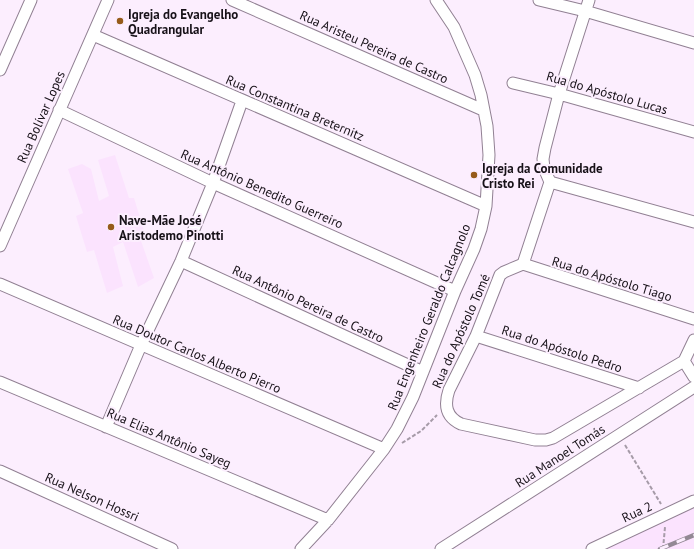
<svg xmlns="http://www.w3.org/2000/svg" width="694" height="549" viewBox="0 0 694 549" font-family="'PT Sans',sans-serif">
	<rect width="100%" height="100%" fill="#fceefe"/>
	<!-- built -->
	<path fill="#fbe3fe" d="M115 155 129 198H134L146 237 140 238 154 278 138 287 123 242 113 247 123 286 107 293 94 250 87 252 76 216 83 213 68 169 82 164 91 169 99 201 109 196 98 160Z
		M694 508V549H604Z"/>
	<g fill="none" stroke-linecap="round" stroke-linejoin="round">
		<defs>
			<path id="street" d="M232 0 483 110
				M539 0 585 11 694 43
				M93 35 486 206
				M0 70 31 0
				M513 83 559 94 694 132
				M59 110 213 183 455 291
				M550 182 694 222
				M0 246 108 0
				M181 261 423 372
				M523 264 504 272 500 275 476 336 449 390C444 405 446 417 461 424L535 440H546L553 438 684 361 694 340
				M523 264 550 182 544 168 543 159 545 148 559 94 589 0
				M523 264 694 319
				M0 284 384 449
				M476 336 639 388
				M684 361 694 377
				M0 382 328 520
				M106 427 141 345 181 261 213 183 242 101
				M0 471 172 549
				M301 549 328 520 384 449 397 429 413 397 455 291 474 249 481 229 486 206 489 155 487 126 481 95 475 75 454 27 436 0
				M441 549 694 387
				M592 549 694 501"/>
		</defs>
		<!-- street casing -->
		<use href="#street" stroke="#918093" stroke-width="13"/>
		<!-- path -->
		<path stroke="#a69ba8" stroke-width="2" stroke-dasharray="4 2" stroke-linecap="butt" d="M402 443 421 431 437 415
			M625 445 661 504
			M663 549 665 527"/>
		<!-- street -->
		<use href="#street" stroke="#fff" stroke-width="11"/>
		<defs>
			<path id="rail" d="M660 549 694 535"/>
		</defs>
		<!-- rail casing -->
		<use href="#rail" stroke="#938995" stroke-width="4.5"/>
		<!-- rail -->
		<use href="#rail" stroke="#fceefe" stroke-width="3" stroke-dasharray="9" stroke-linecap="butt"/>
	</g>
	<!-- markers -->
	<g fill="#965b1a" stroke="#fceefe" stroke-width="1.5">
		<circle cx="120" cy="21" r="4"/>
		<circle cx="474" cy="175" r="4"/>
		<circle cx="111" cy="227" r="4"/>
	</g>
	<g text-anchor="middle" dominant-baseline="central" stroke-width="4" stroke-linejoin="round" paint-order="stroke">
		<!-- poi labels -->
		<g font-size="13" font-weight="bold" fill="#171118" stroke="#fceefe" text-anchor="start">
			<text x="128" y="14">Igreja do Evangelho<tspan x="128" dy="15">Quadrangular</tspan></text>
			<text x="482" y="168">Igreja da Comunidade<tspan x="482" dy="15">Cristo Rei</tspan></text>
			<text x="119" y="220">Nave-Mãe José<tspan x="119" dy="15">Aristodemo Pinotti</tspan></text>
		</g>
		<!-- street labels -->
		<g font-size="13" fill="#171118" stroke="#fceefe">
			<text transform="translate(374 47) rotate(24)">Rua Aristeu Pereira de Castro</text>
			<text transform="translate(607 93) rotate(16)">Rua do Apóstolo Lucas</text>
			<text transform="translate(295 108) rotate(23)">Rua Constantina Breternitz</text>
			<text transform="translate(41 117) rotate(-66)">Rua Bolívar Lopes</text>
			<text transform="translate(262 189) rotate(24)">Rua Antônio Benedito Guerreiro</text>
			<text transform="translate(612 279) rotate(17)">Rua do Apóstolo Tiago</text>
			<text transform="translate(308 304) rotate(25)">Rua Antônio Pereira de Castro</text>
			<text transform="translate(429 317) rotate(-68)">Rua Engenheiro Geraldo Calcagnolo</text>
			<text transform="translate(461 331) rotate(-66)">Rua do Apóstolo Tomé</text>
			<text transform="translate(562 349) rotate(18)">Rua do Apóstolo Pedro</text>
			<text transform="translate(197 354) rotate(23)">Rua Doutor Carlos Alberto Pierro</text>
			<text transform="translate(169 438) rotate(23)">Rua Elias Antônio Sayeg</text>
			<text transform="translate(560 456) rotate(-33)">Rua Manoel Tomás</text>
			<text transform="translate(92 497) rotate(24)">Rua Nelson Hossri</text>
			<text transform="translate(637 512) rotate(-25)">Rua 2</text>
		</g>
	</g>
</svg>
